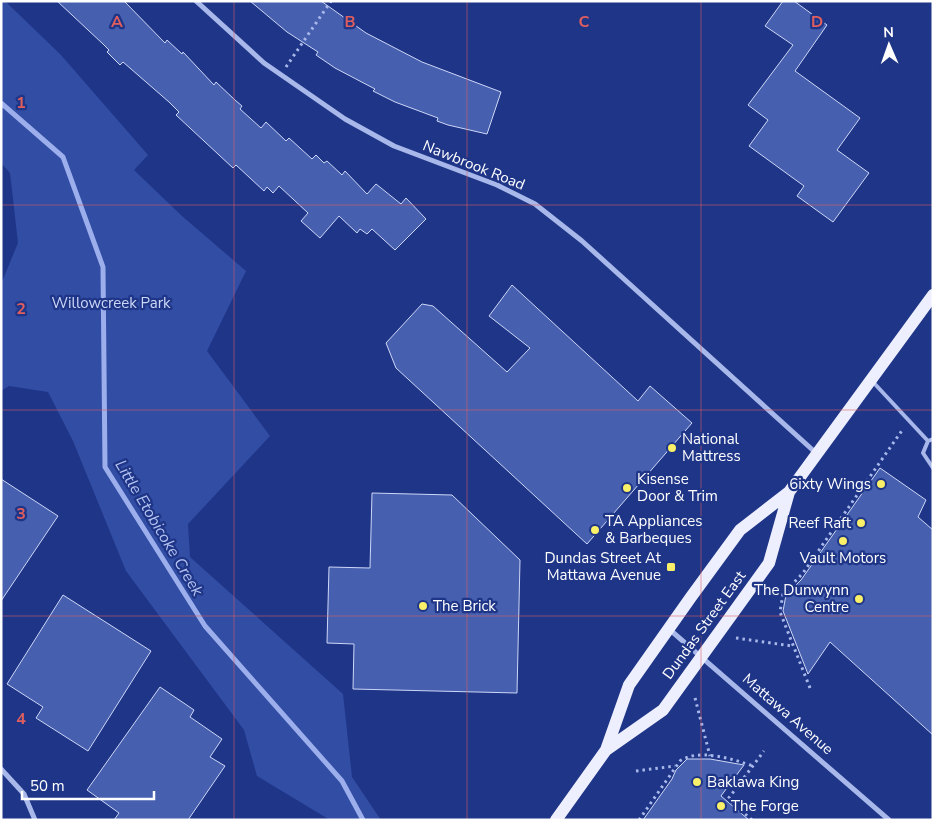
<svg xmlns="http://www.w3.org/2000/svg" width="934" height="821" viewBox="0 0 934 821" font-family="'Nunito Sans',sans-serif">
	<rect width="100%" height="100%" fill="#1f3587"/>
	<!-- green -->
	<path fill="#324da4" d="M1 1H5L61 55 148 155 134 170 182 216 246 271 207 351 270 436 188 524 190 557 343 694 352 777 381 820H330L257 776 244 730 126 571 73 441 48 392 9 386 1 391V284L18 243 10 173 1 163Z"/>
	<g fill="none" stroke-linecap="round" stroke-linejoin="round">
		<!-- stream -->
		<path stroke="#9cafec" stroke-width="5" d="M1 103 63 157 103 267 105 467 205 626 342 781 363 820"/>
	</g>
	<!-- building -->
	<path fill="#475faf" stroke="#cdd7f8" d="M57 1H124L165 43 167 40 182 54 183 52 214 85 216 82 235 100 242 106 240 109 261 128 266 122 286 141 289 138 312 159 316 155 324 163 327 161 342 175 345 171 367 194 376 184 401 204 406 198 426 219 395 250 372 229 367 234 360 229 357 233 339 216 320 238 301 221 308 213 279 186 273 193 267 187 264 191 236 165 233 168 176 115 179 112 169 102 123 62 120 65 107 52 109 50 103 44Z
		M250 1H321L366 33 422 62 501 92 487 134 448 125 437 121 438 118 395 102 373 91 375 89 335 68 316 55 318 52 287 32Z
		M783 1H794L827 25 795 71 860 118 837 150 869 173 833 222 797 196 804 186 749 146 768 120 748 105 793 45 765 26Z
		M512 285 638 401 650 386 692 423 587 544 396 368 386 343 422 304 433 306 507 372 530 348 489 316Z
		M880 468 926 500 918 517 933 530V735L830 642 808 674 783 611 786 595 801 580Z
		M1 479 58 516 1 601Z
		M372 493 452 495 520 560 517 693 353 689 354 644 327 643 329 567 370 568Z
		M63 595 151 651 88 751 36 718 43 707 7 684Z
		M160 687 194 710 190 717 222 739 210 757 225 766 188 820H114L119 813 87 790Z
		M687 759H710L744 765 721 796 749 820H643L672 779 676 770Z"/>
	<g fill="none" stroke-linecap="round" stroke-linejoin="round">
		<!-- path -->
		<path stroke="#a8b8ea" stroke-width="3" stroke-dasharray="2.5 4" stroke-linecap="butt" d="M286 67 331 1
			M736 638 792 646
			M810 688 780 612 783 594 803 573 903 429
			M695 698 710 756
			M636 771 675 766
			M639 820 680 761C698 748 733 759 753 766
			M752 820 728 799 764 751"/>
		<!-- lane -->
		<path stroke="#a8b8ea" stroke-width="4" d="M873 382 928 441
			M933 439 928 441 923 453 933 468"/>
		<!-- street -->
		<path stroke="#a8b8ea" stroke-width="5" d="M196 1 264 63 345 119 394 146 497 185 535 204 582 241 816 453
			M669 629 889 820
			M1 769 24 794 35 820"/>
		<!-- primary -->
		<path stroke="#edeffe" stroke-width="12" d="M606 750 663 710 769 563 789 492
			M556 820 606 750 629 685 691 597 740 530 789 492 933 295"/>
	</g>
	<!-- grid -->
	<path fill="none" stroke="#e05e5e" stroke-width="1" stroke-opacity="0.55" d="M234 1V820M467 1V820M701 1V820M1 205H933M1 410H933M1 616H933"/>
	<!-- markers -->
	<g fill="#f9ef68" stroke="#1f3587" stroke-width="2">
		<circle cx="672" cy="448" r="5"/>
		<circle cx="881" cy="484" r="5"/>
		<circle cx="627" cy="488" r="5"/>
		<circle cx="861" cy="523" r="5"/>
		<circle cx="595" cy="530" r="5"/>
		<circle cx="843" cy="541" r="5"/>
		<rect x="666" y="562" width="10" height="10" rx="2.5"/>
		<circle cx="859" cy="599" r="5"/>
		<circle cx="423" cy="606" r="5"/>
		<circle cx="697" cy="782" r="5"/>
		<circle cx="721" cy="806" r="5"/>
	</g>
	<g text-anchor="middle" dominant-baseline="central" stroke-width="4.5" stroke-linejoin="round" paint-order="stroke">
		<!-- street labels -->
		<g font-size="15" fill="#fff" stroke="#1f3587">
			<text transform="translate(474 165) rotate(22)">Nawbrook Road</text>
			<text transform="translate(704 625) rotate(-54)">Dundas Street East</text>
			<text transform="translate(788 714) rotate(41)">Mattawa Avenue</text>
		</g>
		<!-- park labels -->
		<g font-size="15" fill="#cdd7f8" stroke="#1f3587">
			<text x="111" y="303">Willowcreek Park</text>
		</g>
		<!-- poi labels -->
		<g font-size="15" fill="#fff" stroke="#1f3587" text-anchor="start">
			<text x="682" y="439">National<tspan x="682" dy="17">Mattress</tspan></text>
			<text x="637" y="479">Kisense<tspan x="637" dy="17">Door &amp; Trim</tspan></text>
			<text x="871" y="484" text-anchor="end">6ixty Wings</text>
			<text x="605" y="521">TA Appliances<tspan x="605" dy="17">&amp; Barbeques</tspan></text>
			<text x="851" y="523" text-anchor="end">Reef Raft</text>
			<text x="661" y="558" text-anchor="end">Dundas Street At<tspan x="661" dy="17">Mattawa Avenue</tspan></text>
			<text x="843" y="558" text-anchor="middle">Vault Motors</text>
			<text x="849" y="590" text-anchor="end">The Dunwynn<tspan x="849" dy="17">Centre</tspan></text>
			<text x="433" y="606">The Brick</text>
			<text x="707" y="782">Baklawa King</text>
			<text x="731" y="806">The Forge</text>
		</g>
		<!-- water labels -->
		<g font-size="16" font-style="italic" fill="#b4c3f2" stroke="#1f3587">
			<text transform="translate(159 528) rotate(59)">Little Etobicoke Creek</text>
		</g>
	</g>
	<g font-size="16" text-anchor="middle" font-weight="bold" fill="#e05e5e" stroke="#1f3587" stroke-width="4.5" stroke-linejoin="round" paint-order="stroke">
		<text x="117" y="27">A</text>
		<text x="350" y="27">B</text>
		<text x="584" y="27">C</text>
		<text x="817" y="27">D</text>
		<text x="21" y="108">1</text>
		<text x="21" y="314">2</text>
		<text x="21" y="519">3</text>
		<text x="21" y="724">4</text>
	</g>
	<!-- border -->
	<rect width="934" height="821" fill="none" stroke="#ffffff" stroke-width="5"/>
	<!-- north arrow -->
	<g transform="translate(889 45) rotate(358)" stroke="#1f3587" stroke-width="4" paint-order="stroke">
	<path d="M0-4L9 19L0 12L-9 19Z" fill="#ffffff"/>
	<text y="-8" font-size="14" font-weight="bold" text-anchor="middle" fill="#ffffff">N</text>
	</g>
	<!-- scale -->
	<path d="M22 791v8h132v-8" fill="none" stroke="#ffffff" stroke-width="2.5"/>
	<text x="30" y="791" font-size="15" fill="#ffffff" stroke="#1f3587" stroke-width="4" paint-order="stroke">50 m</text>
</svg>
